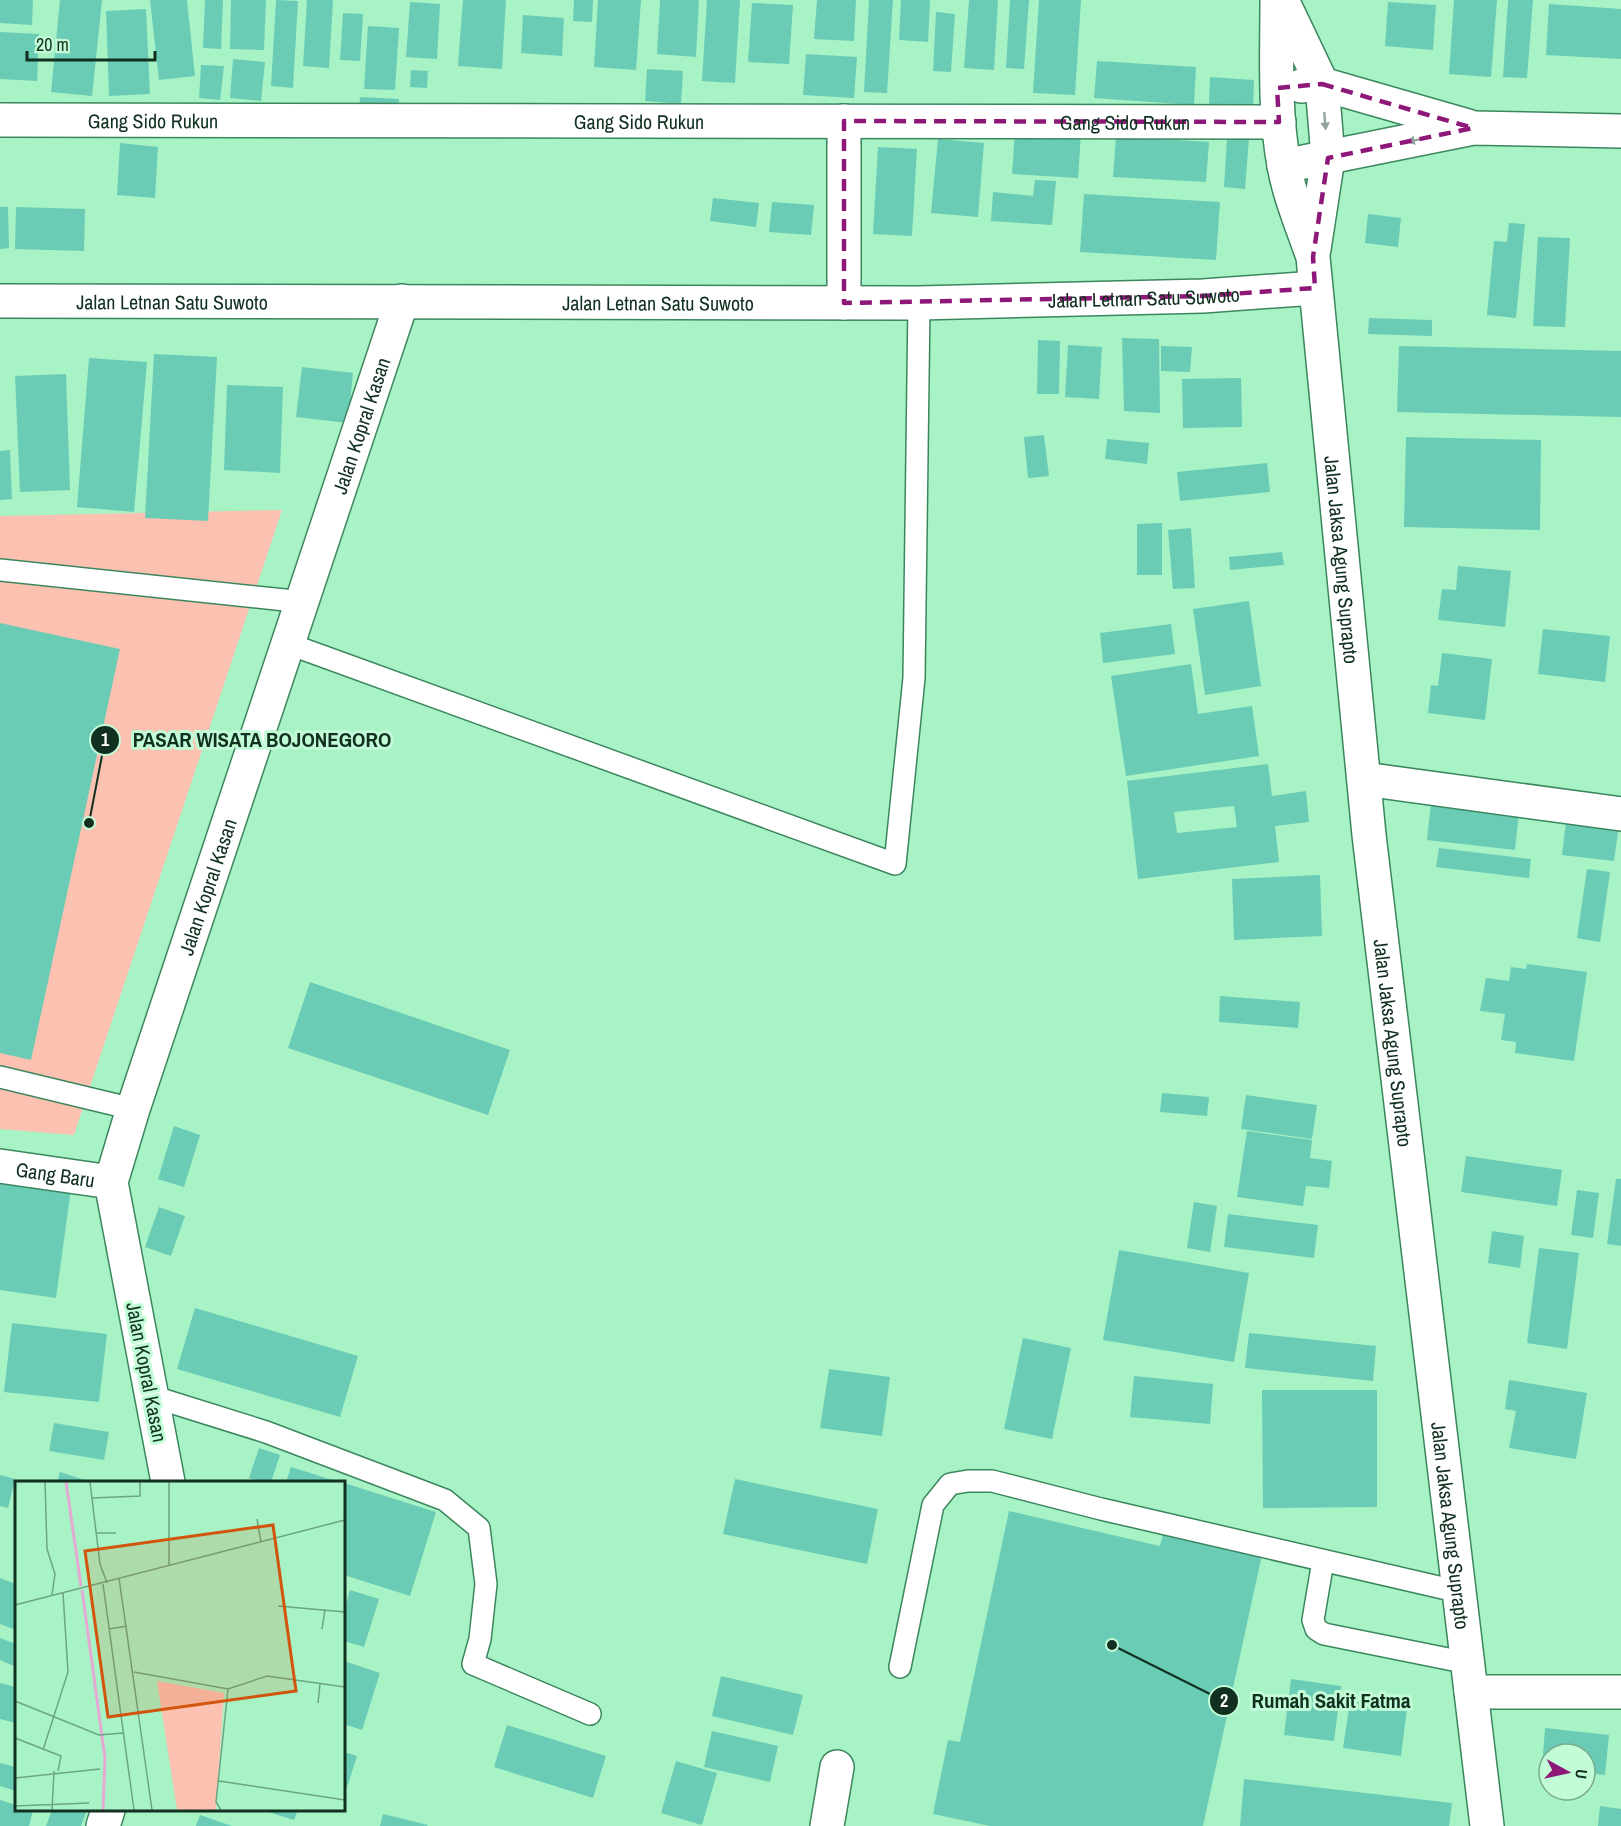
<svg xmlns="http://www.w3.org/2000/svg" width="1621" height="1826" viewBox="0 0 1621 1826" font-family="'Archivo Narrow',sans-serif">
	<rect width="100%" height="100%" fill="#a7f3c5"/>
	<!-- green -->
	<path fill="#fcc1b0" d="M282 510 74 1135 0 1129V516Z"/>
	<!-- building -->
	<path fill="#6bccb6" fill-rule="evenodd" d="M0 0H33L32 25 0 23Z
		M60 0H102L92 96 51 92Z
		M150 0H187L195 76 159 80Z
		M205 0H223L221 49 203 48Z
		M231 0H266L264 50 230 49Z
		M276 0 298 1 293 88 271 86Z
		M307 0H333L329 68 303 66Z
		M463 0H506L502 69 458 66Z
		M574 0H593L592 22 573 21Z
		M598 0H641L636 70 594 67Z
		M660 0H699L696 57 657 54Z
		M707 0H740L735 83 702 81Z
		M817 0H856L854 41 814 39Z
		M869 0H893L887 93 864 92Z
		M901 0H930L928 42 899 40Z
		M969 0H998L994 70 964 68Z
		M1010 0H1029L1024 69 1006 68Z
		M1039 0H1081L1075 95 1033 93Z
		M1454 0H1497L1491 77 1449 74Z
		M1508 0H1533L1527 78 1503 77Z
		M410 2 440 4 437 59 406 57Z
		M1388 2 1436 5 1433 50 1385 46Z
		M752 3 793 5 789 64 748 62Z
		M1549 4 1621 9V59L1546 55Z
		M146 9 150 94 109 96 106 11Z
		M936 12 955 14 951 72 933 71Z
		M343 13 363 14 360 61 340 60Z
		M523 15 564 18 562 56 521 53Z
		M368 26 399 28 395 90 364 89Z
		M0 32 39 34 37 81 0 79Z
		M806 54 857 57 854 98 803 95Z
		M233 59 265 62 261 101 230 98Z
		M1097 61 1196 67 1194 105 1094 98Z
		M201 65 224 66 220 100 199 98Z
		M647 69 683 71 681 104 645 101Z
		M411 70 428 71 427 88 410 87Z
		M1210 77 1254 80 1253 108 1209 105Z
		M360 97 399 99 398 115 359 113Z
		M1015 131 1081 134 1078 178 1012 174Z
		M1116 136 1209 142 1206 182 1113 177Z
		M1227 138 1249 139 1245 189 1224 187Z
		M938 139 984 143 978 217 931 213Z
		M120 143 158 147 155 198 117 195Z
		M878 147 917 149 912 236 873 234Z
		M1035 180 1056 181 1052 225 991 221 993 192 1033 196Z
		M1084 194 1220 202 1216 260 1080 252Z
		M713 198 759 203 756 227 710 221Z
		M772 202 814 205 811 235 769 232Z
		M0 207H8L9 248 0 249Z
		M16 207 85 209 84 251 15 249Z
		M1368 214 1401 218 1398 247 1365 243Z
		M1509 223 1525 224 1516 318 1487 315 1494 241 1507 242Z
		M1538 237 1570 238 1565 327 1533 326Z
		M1369 318 1432 320V336L1368 334Z
		M1122 338 1159 339 1160 413 1124 411Z
		M1038 340 1060 341 1059 394H1037Z
		M1068 345 1102 347 1099 399 1065 397Z
		M1161 346 1192 347 1190 372 1161 371Z
		M1399 346 1621 351V417L1397 412Z
		M154 354 217 357 208 521 145 518Z
		M89 358 147 362 134 512 77 507Z
		M302 367 353 373 348 423 296 417Z
		M66 374 70 490 20 492 15 376Z
		M1241 378 1242 427 1183 428 1182 379Z
		M227 385 283 387 280 473 224 470Z
		M1044 435 1049 476 1028 478 1024 437Z
		M1406 437 1541 440 1540 530 1404 527Z
		M1107 439 1149 443 1147 464 1105 459Z
		M10 450 12 499 0 500V451Z
		M1267 463 1270 492 1180 501 1177 472Z
		M1162 523V575H1137V524Z
		M1191 528 1195 588 1173 589 1168 530Z
		M1282 552 1284 565 1230 570 1229 557Z
		M1458 566 1511 571 1505 627 1438 620 1442 589 1456 590Z
		M1249 601 1261 686 1205 695 1193 609Z
		M0 623 120 649 31 1060 0 1053Z
		M1171 624 1175 654 1103 663 1100 633Z
		M1543 629 1610 636 1605 682 1538 674Z
		M1442 653 1492 659 1485 720 1428 713 1431 685 1438 686Z
		M1191 664 1198 714 1252 706 1259 756 1126 776 1111 676Z
		M1268 764 1272 796 1306 791 1309 822 1275 826 1279 862 1138 879 1127 781ZM1234 806 1237 827 1177 833 1174 812Z
		M1432 793 1520 803 1515 850 1427 840Z
		M1567 813 1620 819 1614 861 1562 855Z
		M1439 848 1531 859 1529 878 1436 867Z
		M1587 869 1610 872 1600 942 1577 938Z
		M1320 875 1322 936 1234 940 1232 879Z
		M1527 964 1587 972 1574 1061 1515 1053 1516 1042 1501 1040 1505 1014 1480 1011 1486 978 1509 981 1511 967 1526 969Z
		M310 982 510 1050 488 1115 288 1048Z
		M1220 996 1300 1002 1298 1028 1219 1022Z
		M1162 1093 1209 1097 1207 1116 1160 1112Z
		M1246 1095 1317 1105 1312 1139 1241 1129Z
		M174 1126 200 1135 184 1187 158 1179Z
		M1247 1131 1312 1140 1310 1158 1332 1161 1329 1188 1306 1186 1303 1206 1237 1197Z
		M1466 1156 1562 1170 1557 1206 1461 1192Z
		M1616 1179H1621V1246L1607 1244Z
		M0 1180 71 1189 56 1298 0 1290Z
		M1577 1190 1599 1193 1593 1238 1571 1235Z
		M1194 1202 1217 1206 1210 1252 1187 1248Z
		M159 1207 185 1216 171 1256 145 1247Z
		M1228 1214 1318 1225 1314 1258 1224 1247Z
		M1492 1231 1524 1236 1520 1268 1488 1263Z
		M1539 1248 1579 1253 1567 1349 1527 1343Z
		M1119 1250 1249 1273 1234 1362 1103 1340Z
		M195 1308 358 1356 340 1417 177 1369Z
		M12 1323 107 1334 99 1402 4 1392Z
		M1249 1333 1376 1346 1373 1381 1245 1368Z
		M1023 1338 1071 1348 1052 1439 1004 1429Z
		M829 1369 890 1377 882 1436 820 1428Z
		M1134 1376 1213 1384 1210 1424 1130 1417Z
		M1509 1380 1587 1393 1576 1459 1509 1448 1516 1411 1505 1409Z
		M1262 1390H1377V1507L1263 1508Z
		M54 1423 109 1432 104 1460 49 1451Z
		M259 1448 280 1455 271 1482H262L249 1478Z
		M291 1467 339 1482H286Z
		M60 1472 91 1482H57Z
		M0 1475 15 1479 8 1508 0 1506Z
		M735 1479 878 1509 867 1564 723 1534Z
		M344 1483 436 1512 410 1596 344 1575Z
		M1009 1511 1160 1546 1165 1527 1263 1550 1203 1826H990L933 1814 948 1740 960 1742Z
		M0 1578 16 1584V1630L0 1624Z
		M350 1590 379 1599 364 1647 344 1641V1611Z
		M0 1638 16 1644V1667L0 1660Z
		M344 1661 380 1673 362 1730 344 1724Z
		M721 1676 803 1695 793 1735 712 1716Z
		M1291 1679 1341 1686 1334 1741 1284 1735Z
		M0 1683 16 1687V1723L0 1719Z
		M1350 1701 1407 1709 1401 1756 1343 1748Z
		M507 1725 606 1756 593 1798 494 1767Z
		M1545 1728 1609 1735 1605 1775 1585 1773V1754H1549V1769L1542 1768Z
		M712 1731 778 1746 770 1782 704 1767Z
		M344 1752 357 1756 344 1797Z
		M676 1761 717 1773 702 1825 661 1813Z
		M0 1763 16 1767V1791L0 1786Z
		M1244 1779 1452 1803 1449 1826H1240Z
		M0 1800 16 1805V1810H33L29 1826H0Z
		M1600 1806 1621 1809V1826H1598Z
		M52 1810H87L81 1826H46Z
		M262 1810H298L294 1820Z
		M383 1814 428 1825 427 1826H380Z
		M200 1815 232 1826H196Z"/>
	<g fill="none" stroke-linecap="round" stroke-linejoin="round">
		<defs>
			<path id="lane" d="M0 570 304 602
				M289 644 895 864 914 678 919 303
				M0 1077 133 1109
				M151 1396 266 1432 445 1500 479 1528 486 1584 480 1639 473 1664 590 1714
				M1323 1561 1313 1620 1316 1629 1324 1634 1468 1663
				M900 1667 933 1505 950 1484 968 1481H992L1101 1509 1460 1592"/>
			<g id="street">
				<path id="s1" d="M0 120 1279 122"/>
				<path d="M844 121V303"/>
				<path d="M1364 779 1621 814"/>
				<path id="s2" d="M0 1166 111 1182"/>
				<path id="s3" d="M168 1482 111 1182 133 1109 402 301"/>
				<path d="M1471 1692H1621"/>
				<path d="M103 1826 108 1810"/>
				<path d="M827 1826 837 1767"/>
			</g>
			<g id="secondary">
				<path id="s4" d="M0 301 919 303 1203 296 1315 288"/>
			</g>
			<g id="primary">
				<path id="s5" d="M1277 0C1277 55 1274 111 1284 165 1289 195 1303 228 1313 257L1369 835 1487 1826"/>
				<path d="M1282 0 1322 84 1328 158 1314 249"/>
				<path d="M1301 86 1322 84 1468 126"/>
				<path d="M1284 166 1473 128 1621 131"/>
			</g>
		</defs>
		<!-- lane casing -->
		<use href="#lane" stroke="#3c865e" stroke-width="24"/>
		<!-- street casing -->
		<use href="#street" stroke="#3c865e" stroke-width="36"/>
		<!-- secondary casing -->
		<use href="#secondary" stroke="#3c865e" stroke-width="36"/>
		<!-- primary casing -->
		<use href="#primary" stroke="#3c865e" stroke-width="36"/>
		<!-- lane -->
		<use href="#lane" stroke="#fff" stroke-width="21"/>
		<!-- street -->
		<use href="#street" stroke="#fff" stroke-width="33"/>
		<!-- secondary -->
		<use href="#secondary" stroke="#fff" stroke-width="33"/>
		<!-- primary -->
		<use href="#primary" stroke="#fff" stroke-width="33"/>
	</g>
	<!-- one-way arrows -->
	<defs><path id="oneway-solid" d="M-6-.8H1V-3.2L6.5 0L1 3.2V.8H-6Z" transform="scale(1.5)"/></defs>
	<g fill="#94a29b">
		<use href="#oneway-solid" transform="translate(1325 121) rotate(85)"/>
		<use href="#oneway-solid" transform="translate(1416 140) rotate(168)"/>
	</g>
	<!-- marked area -->
	<path fill="none" stroke="#8e1878" stroke-width="4.5" stroke-dasharray="12 8" stroke-linejoin="round" d="M1322 84 1473 128 1328 158 1313 257 1315 288 1203 296 844 303V121L1279 122 1277 88Z"/>
	<g text-anchor="middle" dominant-baseline="central" stroke-width="6" stroke-linejoin="round" paint-order="stroke">
		<!-- street labels -->
		<g font-size="20" fill="#113020" stroke="#c1fcd7">
			<text stroke="none"><textPath href="#s1" startOffset="153">Gang Sido Rukun</textPath></text>
			<text stroke="none"><textPath href="#s1" startOffset="639">Gang Sido Rukun</textPath></text>
			<text stroke="none"><textPath href="#s1" startOffset="1125">Gang Sido Rukun</textPath></text>
			<text stroke="none"><textPath href="#s4" startOffset="1144">Jalan Letnan Satu Suwoto</textPath></text>
			<text stroke="none"><textPath href="#s4" startOffset="172">Jalan Letnan Satu Suwoto</textPath></text>
			<text stroke="none"><textPath href="#s4" startOffset="658">Jalan Letnan Satu Suwoto</textPath></text>
			<text stroke="none"><textPath href="#s3" startOffset="1102">Jalan Kopral Kasan</textPath></text>
			<text stroke="none"><textPath href="#s5" startOffset="566">Jalan Jaksa Agung Suprapto</textPath></text>
			<text stroke="none"><textPath href="#s3" startOffset="616">Jalan Kopral Kasan</textPath></text>
			<text stroke="none"><textPath href="#s5" startOffset="1052">Jalan Jaksa Agung Suprapto</textPath></text>
			<text stroke="none"><textPath href="#s2" startOffset="56">Gang Baru</textPath></text>
			<text transform="translate(147 1372) rotate(79)">Jalan Kopral Kasan</text>
			<text stroke="none"><textPath href="#s5" startOffset="1538">Jalan Jaksa Agung Suprapto</textPath></text>
		</g>
	</g>
	<!-- overview -->
	<g transform="translate(15 1481)">
		<rect width="330" height="330" fill="#a7f3c5"/>
		<path d="M142 200 209 212 201 329H162Z" fill="#fcc1b0"/>
		<path fill="none" stroke="#e6a8d4" stroke-width="3" d="M51 1 66 105M67 109 90 277 88 329"/>
		<path fill="none" stroke="#6ba583" stroke-width="1.5" d="M30 1 32 68 40 93 37 114M75 1 85 83 92 102M77 17 125 15V1M242 38 246 61M82 52H101M154 85V1M104 97 137 329M88 103 119 329M0 124 330 39M263 125 330 131M94 148 112 145M307 148 310 128M119 191 213 208 252 195 330 206M0 220 84 254 108 252M303 222 305 203M0 257 46 275 43 290M28 269 53 191 48 112M0 297 85 288M204 300 330 319M0 325 74 322M37 329 39 290M206 329 201 321 213 208"/>
		<path fill="#d2550e" fill-opacity="0.15" stroke="#d2550e" stroke-width="3" d="M258 44 281 210 93 236 70 70Z"/>
		<rect width="330" height="330" fill="none" stroke="#113020" stroke-width="3"/>
	</g>
	<!-- callouts -->
	<path fill="none" stroke="#113020" stroke-width="2" d="M89 823L105 740M1112 1645L1224 1701"/>
	<g fill="#113020" stroke="#c1fcd7" stroke-width="2">
		<circle cx="89" cy="823" r="6"/>
		<circle cx="1112" cy="1645" r="6"/>
		<circle cx="105" cy="740" r="15"/>
		<circle cx="1224" cy="1701" r="15"/>
	</g>
	<g font-size="18" text-anchor="middle" font-weight="bold" fill="#fff">
		<text x="105" y="746">1</text>
		<text x="1224" y="1707">2</text>
	</g>
	<g font-size="21" text-anchor="middle" font-weight="bold" fill="#113020" stroke="#c1fcd7" stroke-width="6" stroke-linejoin="round" paint-order="stroke">
		<text x="262" y="747">PASAR WISATA BOJONEGORO</text>
		<text x="1331" y="1708">Rumah Sakit Fatma</text>
	</g>
	<!-- north arrow -->
	<g transform="translate(1567 1772) rotate(98)"><circle r="28" fill="#c1fcd7" stroke="#7baa8e" stroke-width="1.5"/>
	<path d="M0-4.5L10 22L0 15L-10 22Z" fill="#8e1878"/>
	<text y="-9" font-size="16" font-weight="bold" text-anchor="middle" fill="#113020">U</text>
	</g>
	<!-- scale -->
	<path d="M27 51v9h128v-9" fill="none" stroke="#113020" stroke-width="3"/>
	<text x="36" y="51" font-size="18" fill="#113020" stroke="#c1fcd7" stroke-width="4.5" paint-order="stroke">20 m</text>
</svg>
